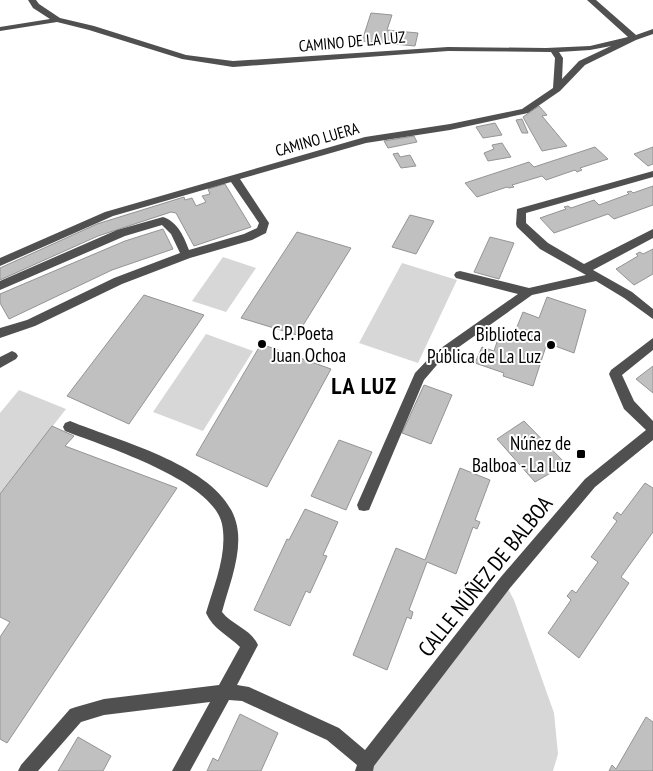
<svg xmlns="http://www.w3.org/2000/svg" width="653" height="771" viewBox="0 0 653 771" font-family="'PT Sans Narrow',sans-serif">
	<rect width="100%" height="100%" fill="#fff"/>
	<!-- green -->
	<path fill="#d7d7d7" d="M223 257 256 268 226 312 192 301Z
		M402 263 457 280 418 363 359 343Z
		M206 334 253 351 203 431 153 412Z
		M19 390 66 409 0 494V413Z
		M505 583 514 600 554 713 558 754 553 771H364Z"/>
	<!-- building -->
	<path fill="#c0c0c0" stroke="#949494" d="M371 13 392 15 387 30 418 33 415 46 362 41Z
		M539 106 547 115 542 116 567 146 542 151 523 117Z
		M522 119 528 133H522L516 120Z
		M495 123 502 135 483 138 476 127Z
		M414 136 417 142 388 148 384 141Z
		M502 143 511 157 488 161 484 153 494 149 492 145Z
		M595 147 608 159 580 168 582 170 577 172 575 170 546 180 542 176 512 185 514 187 509 188 507 187 477 197 465 183 529 162 534 167Z
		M653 147V164L648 166 634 154Z
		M398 153 400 157 410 155 416 166 401 168 393 154Z
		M225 184 251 227 194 246 176 213 171 212 98 236 0 280V268L97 224 184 197 185 200 192 198 196 206 206 202 202 196 210 194 208 189Z
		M653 186V205L614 219 608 214 554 233 540 218 566 209 564 207 568 206 571 208 594 200 599 205 629 194 627 192 631 191 633 193Z
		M410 215 434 221 416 254 392 247Z
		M163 229 173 249 112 270 9 319 0 303V294L125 241Z
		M297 232 351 248 297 335 241 318Z
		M490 237 514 243 499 279 474 272Z
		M653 249V274L634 285 616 269 638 256 636 254 640 252 643 254Z
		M144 295 204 315 129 424 67 396Z
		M547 297 586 310 574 353 547 343 533 386 503 376 504 373 475 363 482 347 494 351 500 333 513 337 523 312 539 318Z
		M261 344 331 369 267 487 196 455Z
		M653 366V393L636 379Z
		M424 385 452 395 431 444 402 433Z
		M524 421 566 464 535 482 497 439Z
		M52 426 74 436 65 446 177 488 7 743 0 739V637L10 622 0 617V494Z
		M339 440 372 452 346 510 311 496Z
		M460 468 490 480 475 520 480 522 477 529 473 527 456 574 427 562 409 610 413 612 411 619 407 617 387 670 353 655 396 548 425 560Z
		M645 483 653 488V532L621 577 629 583 579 658 548 633 571 600 567 596 572 590 576 593 598 562 591 557 617 521 613 518 617 512 621 515Z
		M305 509 338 522 323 555 327 556 310 593 306 591 290 626 254 610 287 539 289 540Z
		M240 714 278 733 261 771H207L213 758 218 761Z
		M646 717 653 722V771H609L612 765 616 769Z
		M78 737 111 756 103 771H58Z"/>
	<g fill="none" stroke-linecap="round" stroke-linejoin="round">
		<!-- minor -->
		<path fill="#505050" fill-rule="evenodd" d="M28 0H36L39 4 60 18 94 26 186 55 233 61 448 47 546 48 590 46 628 37 587 0H596L636 35 653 29V34L636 40 585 65 560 91 528 113 450 130 366 143 240 179 269 223 266 233 252 240 190 258 122 284 35 326 0 338V328L27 320 114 278 180 253 171 234 162 225 125 236 0 290V281L117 230 163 217C178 222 184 237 189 250L244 234 257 228 259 223 231 182 113 216 0 266V258L105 212 365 137 450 124 522 109 553 88 555 58 551 52 448 51 233 67 182 59 89 30 57 22 0 31V27L50 19 33 8ZM611 46 579 61 562 79 563 58 559 52 590 50Z
			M653 171V177L526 213V223L548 243 584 264 653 229V238L593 270 632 292 653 309V319L624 298 596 281 532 295 442 359 424 380 369 510 364 511 359 510 357 505 415 373 434 353 518 294 456 278 454 275 456 272 460 271 529 288 586 275 540 249 517 227 516 224 517 209Z
			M653 338V350L622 375 634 401 653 421V440L595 487 510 588 374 766 373 771H355L357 765 327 740 242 701 229 700 190 771H172L210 702 104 715 81 722 38 771H18L21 765 70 709 76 707 104 699 219 685 240 647C228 635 213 629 206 613 214 585 228 553 222 524 213 480 103 446 65 431L63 427 65 423 70 421 75 423C122 442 221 467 236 522 244 550 229 585 222 612 232 625 251 629 258 645L237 685 249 687 339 728 365 750 500 578 585 479 646 430 624 409 609 374 611 370Z
			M12 351 16 353 18 356 16 359 0 368V357Z"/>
	</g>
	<!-- markers -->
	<g fill="#000" stroke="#fff" stroke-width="2">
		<circle cx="262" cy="344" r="5"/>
		<circle cx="551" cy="345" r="5"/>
		<rect x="576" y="449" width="10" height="10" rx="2.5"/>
	</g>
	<g text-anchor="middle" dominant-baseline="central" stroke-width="4" stroke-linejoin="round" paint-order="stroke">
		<!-- far-street labels -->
		<g font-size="16" fill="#000" stroke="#fff">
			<text transform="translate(352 41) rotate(-5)">CAMINO DE LA LUZ</text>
			<text transform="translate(317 139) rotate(-16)">CAMINO LUERA</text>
		</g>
		<!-- poi labels -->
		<g font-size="19" fill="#000" stroke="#fff" text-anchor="end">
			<text x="272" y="333" text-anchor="start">C.P. Poeta<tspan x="272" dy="22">Juan Ochoa</tspan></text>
			<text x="541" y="334">Biblioteca<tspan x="541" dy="22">Pública de La Luz</tspan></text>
			<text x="571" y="443">Núñez de<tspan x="571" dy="22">Balboa - La Luz</tspan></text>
		</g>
		<!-- near-street labels -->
		<g font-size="22" fill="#000" stroke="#fff">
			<text transform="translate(485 576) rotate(-51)">CALLE NÚÑEZ DE BALBOA</text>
		</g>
		<!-- district labels -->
		<g font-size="24" font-weight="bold" letter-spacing="1" fill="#000" stroke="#fff">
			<text x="364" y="385">LA LUZ</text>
		</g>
	</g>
</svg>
